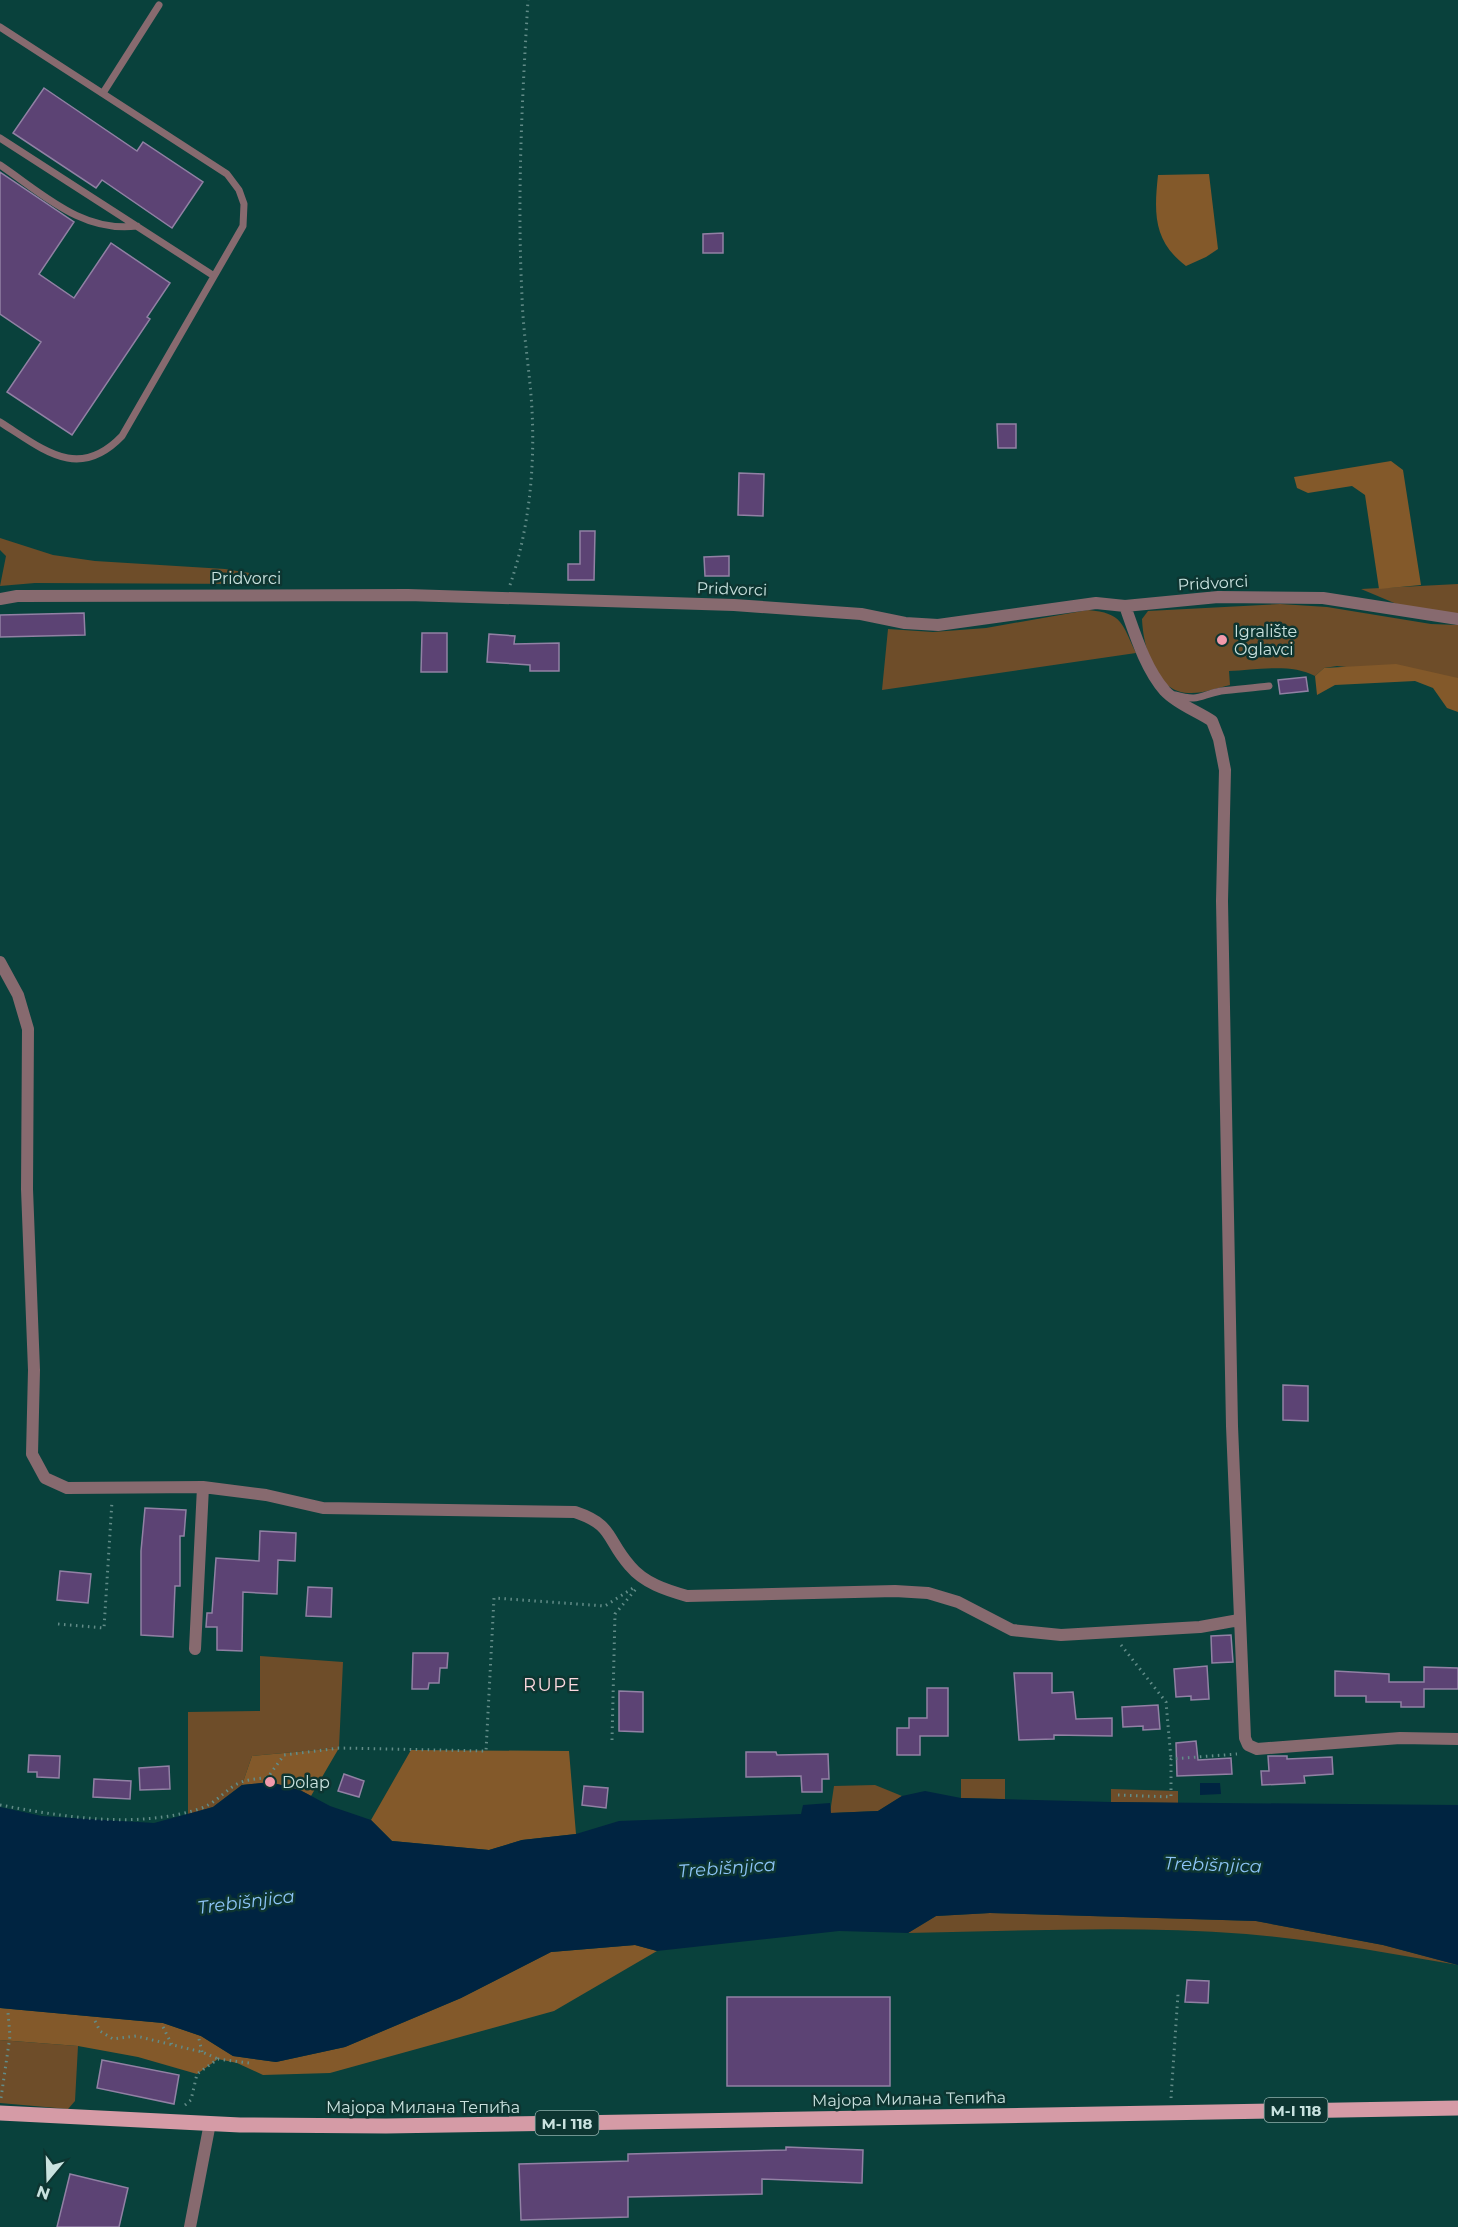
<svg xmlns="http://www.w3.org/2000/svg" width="1458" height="2227" viewBox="0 0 1458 2227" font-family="Montserrat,sans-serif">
	<rect width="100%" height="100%" fill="#09413c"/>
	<!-- green -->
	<path fill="#6e4d29" d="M0 538 53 555 95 561 225 569 275 577 278 584 35 583 0 586 6 556 0 550Z
		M1458 584V615L1399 605 1361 589Z
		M1280 604 1327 607 1431 624 1458 625V679L1337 666 1324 668 1315 676C1291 663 1257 670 1229 671L1230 685C1216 688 1203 694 1188 693 1155 692 1143 645 1142 619L1148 611Z
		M1088 610C1123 613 1122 624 1136 653L882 690 888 629 933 632 986 628Z
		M260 1656 343 1662 339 1748 252 1756 242 1785 213 1807 188 1815V1712L260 1711Z
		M961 1779H1005V1799L961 1798Z
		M875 1785 902 1796 878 1811 830 1813 834 1786Z
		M1111 1789 1178 1791V1803L1111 1802Z
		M990 1913 1256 1921 1383 1945 1458 1965C1387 1953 1317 1940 1246 1934 1134 1925 1021 1931 908 1933L936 1916Z
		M0 2040 78 2046 75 2101 68 2109 0 2103Z"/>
	<!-- forest -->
	<path fill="#83592a" d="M1209 174 1218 249 1206 257 1186 266C1153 241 1154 213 1158 175Z
		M1391 461 1403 470 1421 585 1379 589 1365 495 1352 486 1308 493 1297 488 1294 477Z
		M1396 664 1458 678V712L1447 708 1433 688 1415 681 1335 685 1317 695 1315 676 1324 668Z
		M339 1748 311 1796C288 1783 267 1782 242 1785L252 1756Z
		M411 1750 569 1751 576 1834 522 1840 489 1850 392 1841 371 1820Z
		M635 1945 657 1951 554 2011 330 2073 263 2075 237 2063 218 2059 197 2074 138 2057 78 2046 0 2040V2008L163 2023 201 2036 233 2056 276 2062 345 2047 461 1998 551 1952Z"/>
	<!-- water -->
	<path fill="#002441" d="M270 1782 300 1790 330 1806 371 1820 392 1841 489 1850 522 1840 576 1834 619 1821 801 1814 803 1805 830 1803 831 1813 878 1811 902 1796 925 1791 961 1798 1111 1802 1458 1805V1965L1383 1945 1256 1921 990 1913 936 1916 908 1933 839 1931 657 1951 635 1945 551 1952 461 1998 345 2047 276 2062 233 2056 201 2036 163 2023 0 2008V1807L42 1816 154 1823 213 1807 242 1785Z
		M1200 1783H1220L1221 1794 1200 1795Z"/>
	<!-- building -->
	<path fill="#5c4374" stroke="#9181a4" stroke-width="1.5" d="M44 88 137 151 143 142 203 182 172 228 102 180 96 188 13 133Z
		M0 172 74 222 39 274 74 298 111 243 170 283 147 317 150 319 72 435 7 392 41 342 0 314Z
		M723 233V253H703V234Z
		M997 424H1016V448H998Z
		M739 473 764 474 763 516 738 515Z
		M580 531H595L594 580H568V564H580Z
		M729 556V576H705L704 557Z
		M84 613 85 635 0 637V615Z
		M422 633H447V672H421Z
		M489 634 515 636 514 644 559 643V671H530V665L487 662Z
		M1306 677 1308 691 1280 694 1278 680Z
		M1283 1385 1308 1386V1421L1283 1420Z
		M145 1508 186 1510 184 1536H180V1586H175L173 1637 141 1635V1551Z
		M260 1531 296 1533 295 1561 278 1560 277 1594 243 1592 242 1651 217 1650V1627H206L207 1613H212L216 1558 259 1561Z
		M60 1571 91 1574 88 1603 57 1600Z
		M308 1587 332 1588 331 1617 306 1616Z
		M1231 1635 1233 1662 1212 1663 1211 1636Z
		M413 1653H448L447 1668H440L439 1683H429L428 1689H412Z
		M1207 1666 1209 1699 1191 1700V1696L1176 1697 1174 1669Z
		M1424 1667 1458 1668V1689H1424V1707H1401V1702H1366V1696H1335V1671L1389 1674V1682H1424Z
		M1014 1673H1052V1693L1073 1692 1076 1719 1112 1718V1736L1054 1735V1739L1019 1740Z
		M927 1688H948V1736H920V1755H897V1728H909V1718H927Z
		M619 1691 643 1692V1732L619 1731Z
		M1158 1705 1160 1729 1143 1730V1726L1123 1727 1122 1707Z
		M1196 1741 1198 1760 1231 1758 1232 1774 1177 1776 1176 1743Z
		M746 1752H776L777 1755 828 1754 829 1779H822V1792H802L801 1776 746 1777Z
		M29 1755 60 1756 59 1778 37 1777V1772H28Z
		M1268 1756H1287V1759L1332 1757 1333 1774 1304 1776 1305 1783 1262 1785 1261 1771H1269Z
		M169 1766 170 1789 140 1790 139 1768Z
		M344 1774 364 1781 359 1797 338 1791Z
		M94 1779 131 1781 130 1799 93 1797Z
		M584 1786 608 1788 606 1808 582 1805Z
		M1187 1980 1209 1981 1208 2003 1185 2002Z
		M727 1997H890V2086H727Z
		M102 2060 179 2075 174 2104 97 2088Z
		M786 2147 863 2150 862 2183 762 2179V2194L628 2197V2217L521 2220 519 2164 628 2161V2154L786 2150Z
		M70 2174 128 2188 119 2227H57Z"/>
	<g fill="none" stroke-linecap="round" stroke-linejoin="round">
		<!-- path -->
		<path stroke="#628c88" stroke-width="3" stroke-dasharray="1.5 4.5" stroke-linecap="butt" d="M510 585C529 530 535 468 532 410 530 372 523 334 522 296 517 197 522 99 528 0
			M58 1624 104 1628 112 1501
			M1121 1645 1166 1702 1171 1759
			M612 1740 615 1614 636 1589
			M1118 1795 1171 1797V1759L1237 1754
			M0 1805C65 1817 135 1829 199 1809 215 1804 223 1792 237 1784 246 1779 259 1779 268 1777L284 1755 339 1748 486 1751 494 1598 605 1606 633 1588
			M95 2021 100 2031 113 2039 136 2036 202 2052 218 2059
			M163 2027 172 2045
			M199 2039 202 2052
			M1 2098 10 2036 8 2013
			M1171 2098 1178 1994
			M185 2105 191 2100 197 2074 218 2059 249 2063"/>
		<!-- lane -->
		<path stroke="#876a6f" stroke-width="7" d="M0 27 227 174 239 190 244 204 243 226 122 436C78 482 43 449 0 422
			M103 93 159 5
			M0 138 214 276
			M0 165C43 194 82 233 137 226
			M1175 695C1201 702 1199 695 1221 691 1236 689 1253 688 1269 686"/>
		<!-- street -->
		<path stroke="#876a6f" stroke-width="12" d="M0 599 17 596 408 595 734 605 861 614 905 623 938 625 1096 603 1125 606 1218 597 1323 598 1458 619
			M1125 606C1135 634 1145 668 1165 691 1177 704 1197 711 1212 721L1219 739 1225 770 1222 901 1232 1426 1245 1738 1248 1745 1257 1749 1400 1738 1458 1739
			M0 962 18 995 28 1029 27 1189 34 1370 32 1454 45 1478 67 1488 203 1487 266 1495 323 1508 575 1512C614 1525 606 1539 630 1566 644 1583 666 1590 687 1596L895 1591 928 1593 958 1602 1012 1630 1061 1635 1200 1627 1239 1620
			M195 1649 203 1487
			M190 2227 210 2123"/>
		<!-- primary -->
		<path stroke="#d59ba6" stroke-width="15" d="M0 2113 240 2125 386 2126 1458 2108"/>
	</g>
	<!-- markers -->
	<g fill="#f29aac" stroke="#0d3531" stroke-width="2">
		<circle cx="1222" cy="640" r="6"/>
		<circle cx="270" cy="1782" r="6"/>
	</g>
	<g text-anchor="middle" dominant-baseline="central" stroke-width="5" stroke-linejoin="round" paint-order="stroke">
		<!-- shield labels -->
		<g fill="#0d3531" stroke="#91aeab" stroke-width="1.5">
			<rect x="1264.5" y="2098" width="63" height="24" rx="4.5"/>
			<rect x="535.5" y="2111" width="63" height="24" rx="4.5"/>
		</g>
		<g font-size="15" font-weight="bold" fill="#c9e2df">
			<text x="1296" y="2110">M-I 118</text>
			<text x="567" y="2123">M-I 118</text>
		</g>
		<!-- street labels -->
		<g font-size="16" fill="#c9e2df" stroke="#0d3531">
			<text x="246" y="578">Pridvorci</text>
			<text transform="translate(1213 583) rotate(-3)">Pridvorci</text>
			<text transform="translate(732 589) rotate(2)">Pridvorci</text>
			<text transform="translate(909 2099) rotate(-1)">Мајора Милана Тепића</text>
			<text x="423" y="2107">Мајора Милана Тепића</text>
		</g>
		<!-- poi labels -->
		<g font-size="16" fill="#c9e2df" stroke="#0d3531" text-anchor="start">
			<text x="1234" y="631">Igralište<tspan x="1234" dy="18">Oglavci</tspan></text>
			<text x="282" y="1782">Dolap</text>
		</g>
		<!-- neighbourhood labels -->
		<g font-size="18" letter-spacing="1.5" fill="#fdd9df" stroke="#0d3531">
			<text x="552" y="1685">RUPE</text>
		</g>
		<!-- water labels -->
		<g font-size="18" font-style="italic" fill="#8dc4f6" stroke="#0d3531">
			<text transform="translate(1213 1865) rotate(2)">Trebišnjica</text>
			<text transform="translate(727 1868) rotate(-4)">Trebišnjica</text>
			<text transform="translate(246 1902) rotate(-7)">Trebišnjica</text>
		</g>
	</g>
	<!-- north arrow -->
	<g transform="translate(48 2179) rotate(199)" stroke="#0d3531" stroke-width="4.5" paint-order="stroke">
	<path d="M0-4.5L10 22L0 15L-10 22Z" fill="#c9e2df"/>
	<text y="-9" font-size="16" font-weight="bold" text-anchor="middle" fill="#c9e2df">N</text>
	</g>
</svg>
